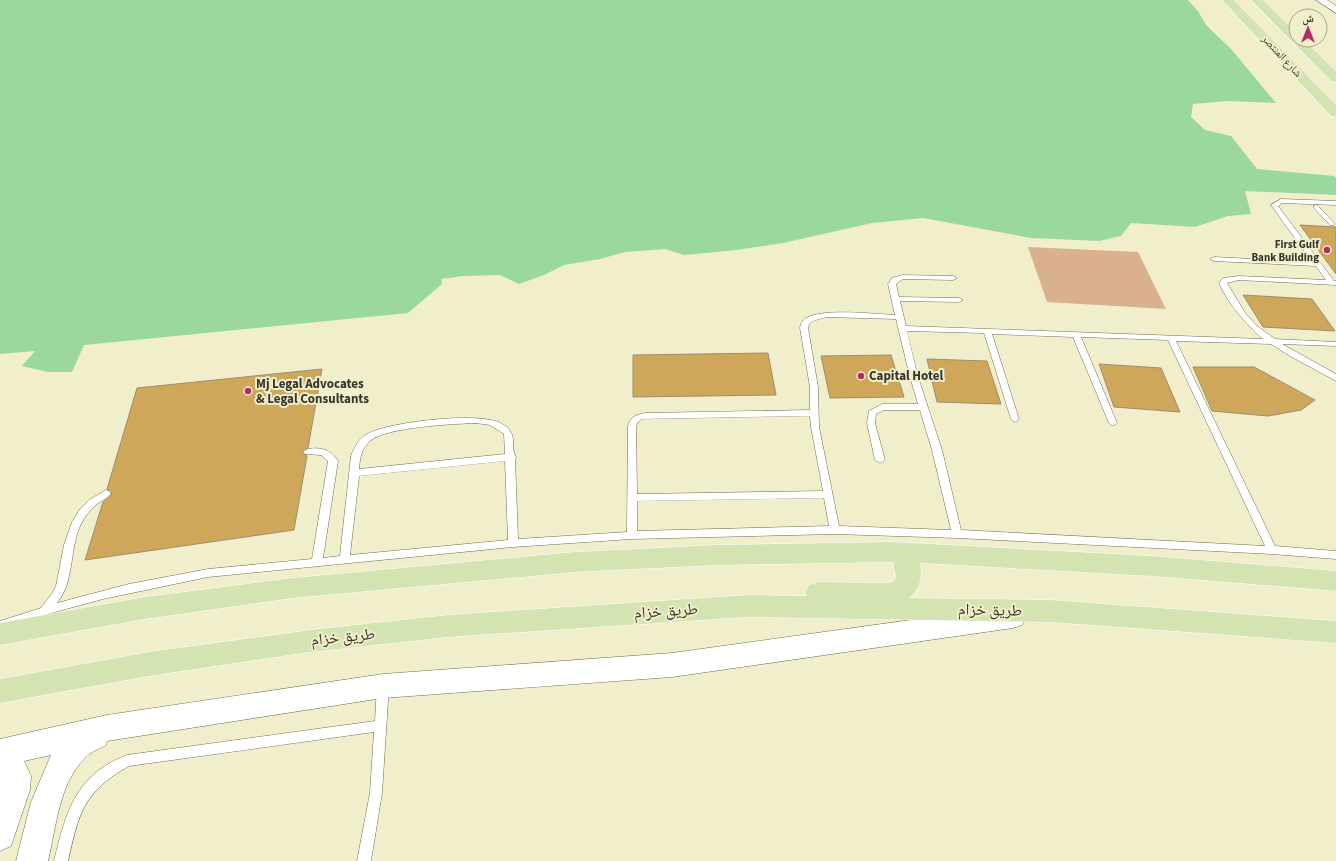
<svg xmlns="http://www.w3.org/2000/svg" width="1336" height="861" viewBox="0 0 1336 861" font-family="'Source Sans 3','Noto Naskh Arabic',sans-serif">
	<rect width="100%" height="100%" fill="#f1eecc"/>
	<!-- green -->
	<path fill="#dab18f" d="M1028 247 1138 252 1166 309 1047 302Z"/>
	<!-- water -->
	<path fill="#9ad89b" d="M0 0H1188L1198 11 1206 25 1231 49 1276 103 1228 101 1193 104 1191 117 1205 130 1231 136 1257 169 1334 176 1336 178V195L1245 191 1251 214 1228 216 1195 227 1131 223 1121 236 1099 241 1031 238 923 218 872 223 783 243 736 250 684 255 665 249 625 252 600 259 564 265 544 275 519 284 500 275 463 276 441 279 442 284 408 313 84 345 72 372H48L22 366 35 351 0 354Z"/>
	<!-- building -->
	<path fill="#cfa75b" stroke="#9d8d70" d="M1300 225 1336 227V274Z
		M1243 295 1312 299 1335 331 1263 327Z
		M768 353 776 395 633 397V355Z
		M891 355 904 397 830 398 821 356Z
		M927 359 987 361 1001 404 937 402Z
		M1099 364 1161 368 1180 412 1114 407Z
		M1193 367H1254L1315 400 1301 410 1268 416 1212 411Z
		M322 369 308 448 302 452 307 456 294 530 85 560 103 502 112 494 107 489 137 388Z"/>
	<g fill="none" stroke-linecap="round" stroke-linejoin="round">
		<defs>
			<path id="service" d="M1281 199 1336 201V205L1282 203 1278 206 1334 281H1336V285L1239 280 1227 283 1246 314 1257 326 1275 339 1336 342V346L1282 344 1336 374V381L1290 356 1271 344 1176 341 1275 546 1336 551V559L1272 554 957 538 835 534 632 539 513 547 208 577 103 599 51 613 0 631V621L41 608 53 592 56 586 64 545 72 522 80 509 89 500 106 490 109 491 111 493C108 498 101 501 97 504 90 510 85 516 81 524 69 549 75 581 57 603L129 584 208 569 312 559 328 461 321 455 305 454 303 452 305 450C318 446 331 449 338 461L323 558 340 556 351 456C354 448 359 438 367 434 388 422 485 410 504 425 519 436 509 444 516 457L515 459 518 539 627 532 628 426C630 417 637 414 646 413L810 410V387L800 328C801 323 802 321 806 318 823 308 874 314 895 315L888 284 892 278 902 275 953 276 957 278 953 280 903 279 896 284 899 297 959 298 963 300 959 302 900 301 906 326 1263 339C1245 323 1229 305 1219 283L1223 278 1239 276 1326 280 1316 266 1214 261 1210 259 1214 257 1312 262 1271 205ZM826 317 896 319 910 377 918 404H882L869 411 867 423 875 460 880 463 885 460 875 423 876 414 884 410H920L932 450 951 530 839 526 819 427 818 387 808 328 809 324 813 321ZM907 331 984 333 1011 419 1015 422 1019 419 992 334 1073 337 1109 423 1113 426 1117 423 1081 337 1168 340 1265 546 961 530 942 450 918 377ZM810 416 811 427 823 491 637 494 636 426 638 422 642 419ZM476 423 490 425 504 434 505 454 359 469C360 458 361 449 370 441 385 427 454 424 476 423ZM505 461 508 540 350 555 359 476ZM824 498 829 526 637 531V501Z
				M1316 205 1318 206 1334 223V225H1330L1314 208V206Z
				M383 681 387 682 389 686 382 793 371 861H357L370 793 374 732 129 766C83 792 79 813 68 861H54C66 812 75 775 127 755L375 721 377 686 379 682Z"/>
			<path id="minor" d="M1316 0H1327L1336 6V13Z"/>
			<path id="tertiary" d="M1013 606 1022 609 1026 617 1022 625 1013 628 672 677 383 698 107 741 106 745C99 749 90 752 85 758 59 783 56 828 48 861H16L31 802 51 755 24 761 31 776 30 790 11 846 0 851V739L107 715 383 674 672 653Z"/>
			<path id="primary" d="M1222 0H1234L1336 105V117L1331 116Z
				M1251 0H1263L1296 32V40H1304L1336 71V82L1331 81Z
				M893 542 1152 556 1336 571V591L1152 576 920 563C922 577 921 589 909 598L1050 600 1336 621V643L1050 622 748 617 448 637 310 652 149 676 0 703V679L149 652 310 630 448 615 748 595 807 596 805 592 809 585 818 582 887 583 893 582 896 577 893 562 718 565 575 572 293 598 145 619 0 645V623L145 597 293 578 575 552 718 545Z"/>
		</defs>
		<!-- service casing -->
		<use href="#service" stroke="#706d4f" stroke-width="1"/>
		<!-- minor casing -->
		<use href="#minor" stroke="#706d4f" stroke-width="1"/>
		<!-- tertiary casing -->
		<use href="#tertiary" stroke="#706d4f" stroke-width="1"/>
		<!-- primary casing -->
		<use href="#primary" stroke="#fff" stroke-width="1"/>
		<!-- service -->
		<use href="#service" fill="#fff" fill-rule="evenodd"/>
		<!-- minor -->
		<use href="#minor" fill="#fff" fill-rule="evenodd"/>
		<!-- tertiary -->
		<use href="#tertiary" fill="#fff" fill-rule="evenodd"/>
		<!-- primary -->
		<use href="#primary" fill="#d3e3b1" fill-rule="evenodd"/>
	</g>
	<!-- markers -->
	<g fill="#b42a66" stroke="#f1eecc" stroke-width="1.5">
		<circle cx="1327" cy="250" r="4"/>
		<circle cx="861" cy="376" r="4"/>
		<circle cx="248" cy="391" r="4"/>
	</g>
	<g text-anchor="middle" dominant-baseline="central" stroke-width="4" stroke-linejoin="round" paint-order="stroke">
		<!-- far-street labels -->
		<g font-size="11" fill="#373528" stroke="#f1eecc">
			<text transform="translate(1282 56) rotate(47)">شارع المنتصر</text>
		</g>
		<!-- far-poi labels -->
		<g font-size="11" font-weight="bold" fill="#373528" stroke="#f1eecc" text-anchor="end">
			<text x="1319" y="244">First Gulf<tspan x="1319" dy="13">Bank Building</tspan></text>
		</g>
		<!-- poi labels -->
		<g font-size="13" font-weight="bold" fill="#373528" stroke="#f1eecc" text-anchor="start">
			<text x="869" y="376">Capital Hotel</text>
			<text x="256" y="384">Mj Legal Advocates<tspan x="256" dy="15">&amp; Legal Consultants</tspan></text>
		</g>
		<!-- near-street labels -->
		<g font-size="16" fill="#373528" stroke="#f1eecc">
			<text transform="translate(990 610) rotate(1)">طريق خزام</text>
			<text transform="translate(666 611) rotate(-4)">طريق خزام</text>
			<text transform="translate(343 637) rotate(-6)">طريق خزام</text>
		</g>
	</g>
	<!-- north arrow -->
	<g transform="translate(1308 28)"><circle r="19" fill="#f1eecc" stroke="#a7a48a"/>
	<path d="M0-3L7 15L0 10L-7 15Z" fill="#b42a66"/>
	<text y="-6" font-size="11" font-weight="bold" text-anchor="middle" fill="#373528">ش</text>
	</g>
</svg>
